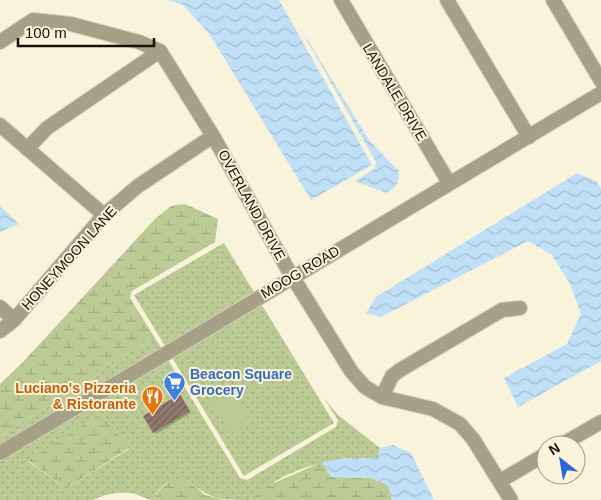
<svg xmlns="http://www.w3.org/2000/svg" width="601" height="500" viewBox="0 0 601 500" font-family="Helvetica,sans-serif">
	<defs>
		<pattern id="wetland-marsh" width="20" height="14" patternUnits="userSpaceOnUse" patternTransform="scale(1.25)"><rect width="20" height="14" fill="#bcca95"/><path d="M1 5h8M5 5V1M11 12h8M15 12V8" fill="none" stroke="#a1ac7f"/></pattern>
		<pattern id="park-dots" width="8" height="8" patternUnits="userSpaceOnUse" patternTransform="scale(1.25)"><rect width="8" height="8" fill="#bcca95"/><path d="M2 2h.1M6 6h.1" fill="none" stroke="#a1ac7f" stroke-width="1.8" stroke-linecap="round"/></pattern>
		<pattern id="water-waves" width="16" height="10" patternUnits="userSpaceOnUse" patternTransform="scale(1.25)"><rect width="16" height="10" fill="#c0e0f8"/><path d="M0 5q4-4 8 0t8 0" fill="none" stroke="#a4bfd3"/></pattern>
		<pattern id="building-hatch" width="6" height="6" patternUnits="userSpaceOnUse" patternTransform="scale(1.25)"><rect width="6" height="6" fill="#90796f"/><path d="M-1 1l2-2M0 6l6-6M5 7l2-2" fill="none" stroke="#746259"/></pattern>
	</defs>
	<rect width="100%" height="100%" fill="#faf3db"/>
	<!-- wetland -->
	<path fill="url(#wetland-marsh)" d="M185 204 218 219 215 242 132 291 130 298 155 338 109 363 91 380 0 436V384L23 362 155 219 171 206Z
		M101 413 129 448 66 489 28 460Z
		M322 462 331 477 371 478 388 485 392 500H250L265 487Z
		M172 480H187L205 495 224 500H155C157 490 164 485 172 480Z"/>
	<!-- park -->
	<path fill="url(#park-dots)" fill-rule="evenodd" d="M224 243 334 423 244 476 134 295Z
		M155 338 162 349 0 447V436L91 380 109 363Z
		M167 358 240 478 247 480 336 427 338 420 323 397 338 415 380 448 378 458C329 457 287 467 250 500 218 500 212 500 187 480 172 480 158 483 155 500 145 500 141 495 132 493 119 491 105 494 93 500H0V459ZM101 413 129 449 66 489 28 461Z"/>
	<!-- pitch -->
	<path fill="#bcca95" d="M230 389 250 422 231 434 211 402Z"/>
	<!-- water -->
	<path fill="url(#water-waves)" d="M167 0H279L372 165 311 200 210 35 183 5Z
		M296 21 369 140 399 171C399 183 397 188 386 193L355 181 374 169 376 162Z
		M577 173 596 181 601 188V361L518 407 504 378 567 344 581 314 570 284 552 255 528 241 381 317 366 313 376 297Z
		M0 206 19 224 0 232Z
		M393 445 411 453 434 500H392L388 485 371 478 331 477 322 462 345 458H378L380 448Z"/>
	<!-- shadow -->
	<path fill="#0003" d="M181 397 191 413 156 434 144 416Z"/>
	<!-- building -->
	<path fill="url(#building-hatch)" d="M180 394 190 411 153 433 143 416Z"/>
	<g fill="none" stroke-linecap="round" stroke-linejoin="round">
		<defs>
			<path id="minor" d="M341 0 449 183
				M447 0 529 137
				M553 0 601 81
				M0 42 33 20 71 24 139 42 160 51 213 136 287 268 351 371 365 387 382 397 433 409 460 424 473 439 511 500
				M0 125 104 215
				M27 149 47 128 160 51
				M0 307 14 320
				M0 331 14 320 104 215 138 186 213 136
				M382 397 392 376 400 370 502 310 520 308
				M561 445 601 422
				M0 453 601 93
				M500 481 546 454"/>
		</defs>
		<!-- minor casing -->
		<use href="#minor" stroke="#d5cfb9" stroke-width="16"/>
		<!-- minor -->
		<use href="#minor" stroke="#a6a087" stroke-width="14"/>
	</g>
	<!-- icons -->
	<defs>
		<symbol id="supermarket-pin" viewBox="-11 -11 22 30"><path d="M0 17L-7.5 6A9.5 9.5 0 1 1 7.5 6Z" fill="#3f7fe0" stroke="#faf3db"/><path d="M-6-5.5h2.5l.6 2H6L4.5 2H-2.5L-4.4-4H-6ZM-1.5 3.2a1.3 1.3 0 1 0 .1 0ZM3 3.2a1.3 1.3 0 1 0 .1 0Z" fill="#fff"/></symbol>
		<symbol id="restaurant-pin" viewBox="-11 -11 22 30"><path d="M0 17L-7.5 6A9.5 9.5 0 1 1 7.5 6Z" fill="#e8710a" stroke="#faf3db"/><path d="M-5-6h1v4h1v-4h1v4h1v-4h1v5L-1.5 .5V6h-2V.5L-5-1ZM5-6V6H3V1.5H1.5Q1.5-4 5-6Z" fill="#fff"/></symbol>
	</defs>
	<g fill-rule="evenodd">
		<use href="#supermarket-pin" x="162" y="370" width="25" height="34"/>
		<use href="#restaurant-pin" x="140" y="384" width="25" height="34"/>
	</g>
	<g text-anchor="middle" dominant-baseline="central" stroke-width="4" stroke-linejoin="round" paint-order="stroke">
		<!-- street labels -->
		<g font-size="14" fill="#141209" stroke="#faf3db">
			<text transform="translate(395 92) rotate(59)">LANDALE DRIVE</text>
			<text transform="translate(252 205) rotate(61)">OVERLAND DRIVE</text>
			<text transform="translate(69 258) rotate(-48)">HONEYMOON LANE</text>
			<text transform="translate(300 272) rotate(-31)">MOOG ROAD</text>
		</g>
		<!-- shop labels -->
		<g font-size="14" font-weight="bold" fill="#366cbe" stroke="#faf3db" text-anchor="start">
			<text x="190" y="374">Beacon Square<tspan x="190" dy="16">Grocery</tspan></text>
		</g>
		<!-- food labels -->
		<g font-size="14" font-weight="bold" fill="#c56008" stroke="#faf3db" text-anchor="end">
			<text x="136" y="388">Luciano's Pizzeria<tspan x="136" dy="16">&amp; Ristorante</tspan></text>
		</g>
	</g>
	<!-- north arrow -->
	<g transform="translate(561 460) rotate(329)"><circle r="24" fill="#faf3db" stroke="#9e9987"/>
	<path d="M0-4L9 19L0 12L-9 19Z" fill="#2c69d6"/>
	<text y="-8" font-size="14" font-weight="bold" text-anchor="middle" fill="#141209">N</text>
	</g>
	<!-- scale -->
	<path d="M18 38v8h136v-8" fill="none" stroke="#141209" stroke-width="2.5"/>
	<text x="25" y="38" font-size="15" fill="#141209" stroke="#faf3db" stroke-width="4" paint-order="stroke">100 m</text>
</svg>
